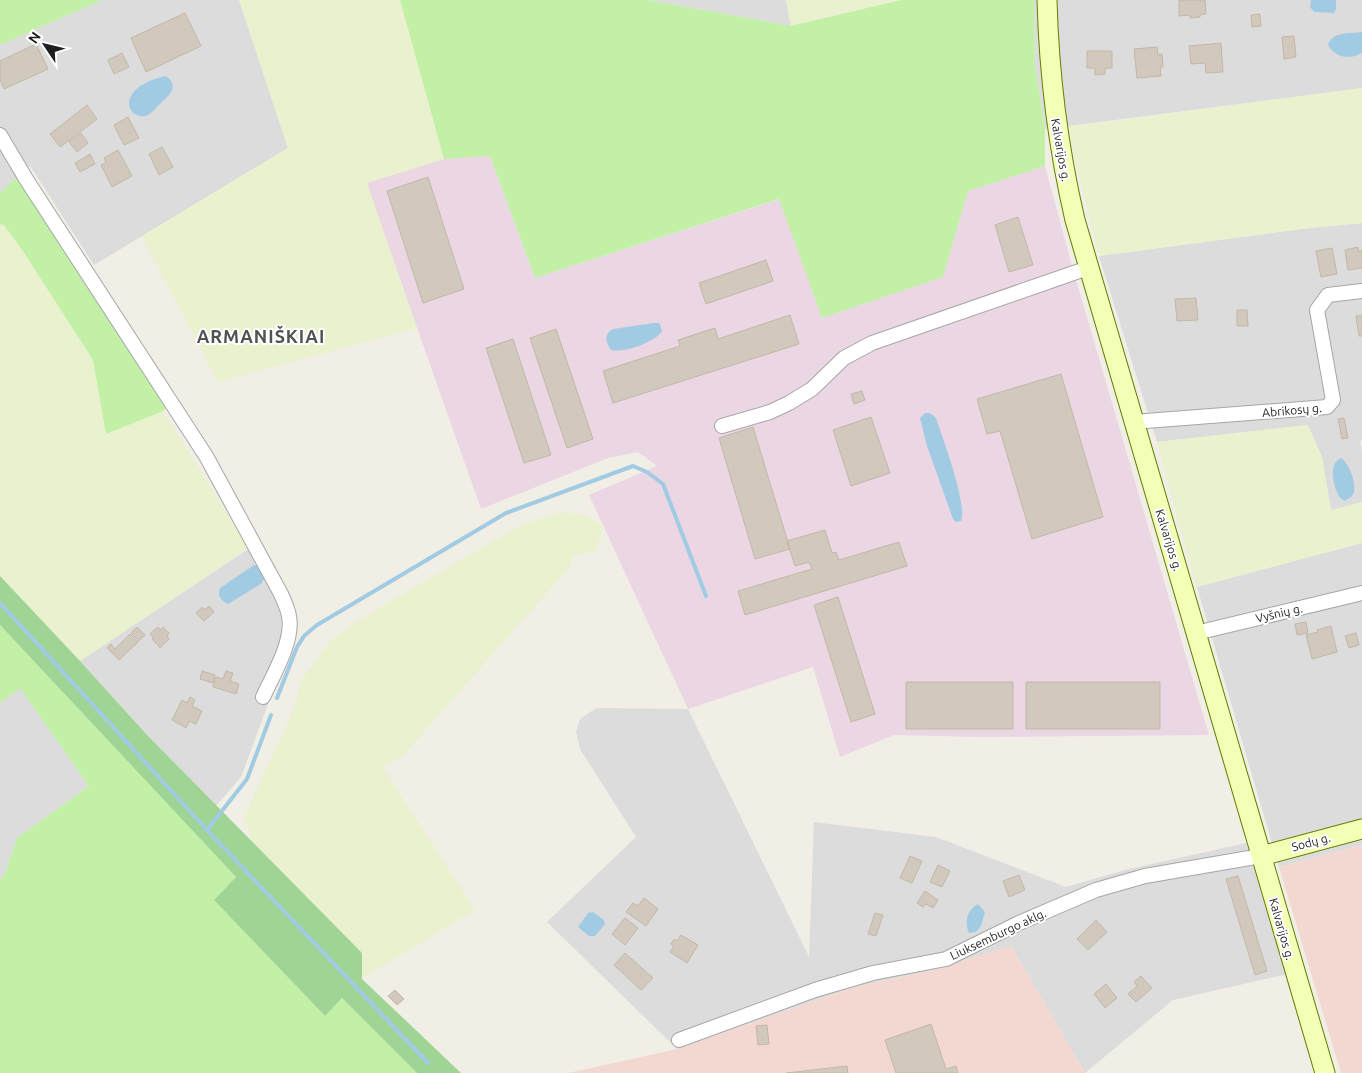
<svg xmlns="http://www.w3.org/2000/svg" width="1362" height="1073" viewBox="0 0 1362 1073" font-family="Ubuntu,sans-serif">
	<rect width="100%" height="100%" fill="#f1eee5"/>
	<!-- residential -->
	<path fill="#dddcdc" d="M102 0H239L288 148 94 265 30 166 0 193V45Z
		M648 0H786L791 26Z
		M1034 0H1362V88L1045 129 1035 65Z
		M1362 223V440L1360 442 1362 453V502L1331 511 1322 457 1307 425 1157 442 1099 256 1310 228Z
		M257 543 291 598 294 624 289 648 241 777 216 806 148 736 80 661Z
		M1362 543V845L1279 867 1197 587Z
		M20 687 89 786 17 838 5 874 0 880V703Z
		M596 708 688 709 809 957 814 822 936 837 1066 887 1125 870 1246 843 1288 974 1173 1000 1085 1073 1011 946 933 970 854 987 677 1049 547 922 636 837 580 749 576 731 580 719Z"/>
	<!-- commercial -->
	<path fill="#f3d8d2" d="M1362 845V1073H1341L1279 867Z
		M1011 946 1085 1073H568L677 1049 854 987 933 970Z"/>
	<!-- industrial -->
	<path fill="#ebd6e4" d="M490 156 535 278 780 199 822 318 943 277 968 191 1045 166 1072 266 1209 735 980 737 894 735 840 757 813 667 688 709 589 495 657 466 638 452 608 458 481 509 366 183 444 159Z"/>
	<!-- farmland -->
	<path fill="#eaf1ce" d="M239 0H400L444 159 367 183 417 328 218 382 142 236 288 148Z
		M786 0H901L791 26Z
		M1362 88V223L1310 228 1099 256 1067 127Z
		M0 224H4L23 251 94 360 106 434 163 411 248 548 80 661 0 576Z
		M1308 425 1322 457 1331 510 1362 502V543L1196 587 1157 442Z
		M561 512 586 515 604 527 595 551 574 555 568 569 400 759 382 766 475 910 361 979 362 953 253 843 244 818 296 704 301 681 330 641 354 623 521 525Z"/>
	<!-- grass -->
	<path fill="#c1f0a6" d="M0 0H102L0 45Z
		M400 0H648L791 26 901 0H1034L1035 65 1045 129V166L968 191 943 277 822 318 779 199 535 278 490 156 444 159Z
		M18 176 167 408 163 411 106 434 93 360 23 251 4 225 0 224V193Z
		M0 625 236 877 214 900 325 1016 342 998 417 1073H0V880L5 874 17 838 89 786 20 688 0 703Z"/>
	<!-- forest -->
	<path fill="#a0d495" d="M0 576 80 661 148 736 362 953V979L461 1073H417L342 998 325 1016 214 900 236 877 0 625Z"/>
	<!-- water -->
	<path fill="#a1cbe3" d="M1311 0H1336V9L1334 13 1314 12 1310 7Z
		M1362 32V53C1350 60 1335 58 1328 45 1332 31 1350 34 1362 32Z
		M166 76C180 87 169 95 160 104 156 108 153 112 148 115 140 119 128 113 129 102 132 86 152 79 166 76Z
		M654 323H659L661 327 662 332C652 343 625 353 611 350 606 342 603 335 613 329Z
		M925 413H930L936 418C942 436 968 506 961 521L956 522 953 519 927 446 920 418Z
		M1341 458C1349 462 1359 488 1352 496 1351 498 1347 499 1345 501L1340 498C1334 489 1327 464 1341 458Z
		M254 565 258 566 265 577 261 584 228 604C221 601 217 596 220 588Z
		M978 904 985 912 981 926 976 932 969 933C964 922 967 910 978 904Z
		M593 912 604 920 605 924 595 936H589L578 927 588 913Z"/>
	<g fill="none" stroke-linecap="round" stroke-linejoin="round">
		<!-- stream -->
		<path stroke="#a1cbe3" stroke-width="4" d="M0 603 207 830 428 1063
			M277 698 297 647 304 636 317 625 506 513 633 466 647 472 663 484 706 596
			M207 830 247 779 271 715"/>
	</g>
	<!-- building -->
	<path fill="#d1c9bd" stroke="#c4b7a5" d="M1179 0H1205L1206 14 1200 15V17L1190 18V15L1179 16Z
		M185 13 201 46 146 72 131 38Z
		M1260 14 1261 26 1252 27 1251 15Z
		M1294 36 1296 57 1284 59 1282 37Z
		M1221 43 1223 72 1206 73 1205 63 1191 64 1189 46Z
		M36 44 48 69 4 89 0 80V61Z
		M1157 47 1158 55 1162 54 1163 67H1160L1161 76 1137 78 1134 49Z
		M1087 51H1112V68H1105V74L1095 75V68H1087Z
		M122 53 129 67 114 74 108 60Z
		M87 105 97 119 60 147 50 134Z
		M128 117 139 138 124 145 114 125Z
		M81 133 88 143 77 152 69 142Z
		M162 147 173 167 159 175 149 154Z
		M118 150 132 176 112 187 101 165 106 162 104 158Z
		M90 154 95 164 80 172 75 163Z
		M428 177 464 289 423 303 387 191Z
		M1018 217 1033 265 1009 272 995 225Z
		M1358 247 1359 252 1362 251V249V268L1348 270 1345 250Z
		M1332 248 1337 274 1321 277 1316 251Z
		M766 260 773 281 706 304 699 283Z
		M1196 298 1198 320 1177 321 1175 299Z
		M1237 310H1247L1248 326H1237Z
		M790 315 799 344 613 403 603 371 680 346 678 340 715 328 718 339Z
		M1362 315V336H1359L1356 316Z
		M556 329 593 439 567 448 530 338Z
		M513 339 551 455 524 463 486 348Z
		M1061 374 1103 517 1032 539 1000 431 987 434 977 399Z
		M862 391 865 400 854 404 851 394Z
		M871 417 890 473 851 486 833 430Z
		M1344 418 1348 438 1342 439 1338 419Z
		M753 427 790 549 755 559 719 438Z
		M825 530 832 553 836 552 839 560 899 542 907 566 745 615 738 591 812 569 809 562 795 566 787 541Z
		M838 597 875 714 851 722 814 605Z
		M209 606 214 612 204 621 196 613 202 607 205 610Z
		M1306 622 1308 633 1297 635 1295 624Z
		M1331 626 1337 652 1312 659 1306 635 1318 632 1317 630Z
		M137 627 145 635 139 641 131 633Z
		M158 627 161 630 163 627 169 633 167 636 169 639 160 648 152 639 154 638 150 634Z
		M1356 633 1359 645 1349 648 1345 636Z
		M130 634 138 642 119 660 107 648 111 644 115 649Z
		M202 671 215 675 213 683 200 679Z
		M226 671 233 673 230 681 239 684 236 694 213 687 216 677 223 679Z
		M906 682H1013V729H906Z
		M1026 682H1160V729H1026Z
		M190 697 195 700 192 706 202 711 196 724 189 721 186 728 172 720 182 700 187 703Z
		M910 856 922 861 912 883 900 878Z
		M938 865 950 871 942 887 930 882Z
		M1019 875 1025 890 1009 897 1003 881Z
		M1238 876 1267 971 1255 975 1226 879Z
		M925 891 938 900 933 908 926 904 923 907 917 903Z
		M644 898 658 909 646 926 626 912 633 903 638 906Z
		M875 913 883 915 876 936 868 934Z
		M625 918 638 928 625 945 612 934Z
		M1096 920 1107 932 1088 950 1077 939Z
		M681 935 698 945 687 963 670 952 674 946 671 944 674 939 677 941Z
		M625 953 653 978 641 990 614 965Z
		M1141 976 1152 988 1136 1002 1128 994 1137 986 1134 982Z
		M1106 984 1117 998 1105 1008 1094 994Z
		M395 990 404 999 397 1005 388 996Z
		M931 1024 946 1069 956 1066 958 1073H896L885 1040Z
		M767 1025 769 1044 758 1045 756 1026Z
		M847 1066 848 1073H786Z"/>
	<g fill="none" stroke-linecap="round" stroke-linejoin="round">
		<defs>
			<path id="minor" d="M0 135 26 179 206 456 281 594C284 601 288 609 289 616 294 641 273 675 263 697
				M1133 422 1327 407 1333 400 1317 310 1328 295 1362 291
				M722 426 770 412 789 403 812 389 844 358 872 343 1088 268
				M1196 633 1362 593
				M679 1040 815 990 873 973 946 959 1019 923 1096 890 1145 876 1261 856"/>
			<path id="secondary" d="M1047 0C1049 75 1058 147 1075 220L1325 1073
				M1261 856 1362 829"/>
		</defs>
		<!-- minor casing -->
		<use href="#minor" stroke="#a6a6a6" stroke-width="16"/>
		<!-- secondary casing -->
		<use href="#secondary" stroke="#5f7d00" stroke-width="21"/>
		<!-- minor -->
		<use href="#minor" stroke="#fff" stroke-width="14"/>
		<!-- secondary -->
		<use href="#secondary" stroke="#f2ffb5" stroke-width="19"/>
	</g>
	<g text-anchor="middle" dominant-baseline="central" stroke-width="4" stroke-linejoin="round" paint-order="stroke">
		<!-- street labels -->
		<g font-size="12" fill="#1f1f1f" stroke="#fff">
			<text transform="translate(1061 150) rotate(80)">Kalvarijos g.</text>
			<text transform="translate(1292 410) rotate(-5)">Abrikosų g.</text>
			<text transform="translate(1169 540) rotate(73)">Kalvarijos g.</text>
			<text transform="translate(1279 613) rotate(-13)">Vyšnių g.</text>
			<text transform="translate(1311 842) rotate(-15)">Sodų g.</text>
			<text transform="translate(1282 929) rotate(74)">Kalvarijos g.</text>
			<text transform="translate(998 934) rotate(-25)">Liuksemburgo aklg.</text>
		</g>
		<!-- district labels -->
		<g font-size="18" font-weight="bold" letter-spacing="1" fill="#525252" stroke="#fff">
			<text x="261" y="336">ARMANIŠKIAI</text>
		</g>
	</g>
	<!-- north arrow -->
	<g transform="translate(45 45) rotate(305)" stroke="#ffffff" stroke-width="4" paint-order="stroke">
	<path d="M0-4L9 19L0 12L-9 19Z" fill="#1f1f1f"/>
	<text y="-8" font-size="14" font-weight="bold" text-anchor="middle" fill="#1f1f1f">N</text>
	</g>
</svg>
